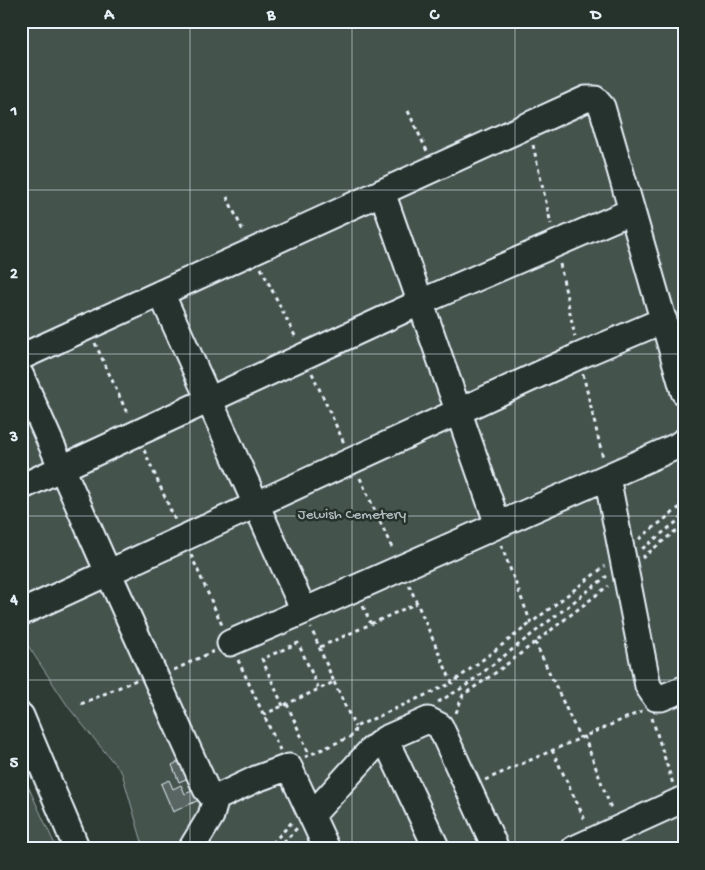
<svg xmlns="http://www.w3.org/2000/svg" width="705" height="870" viewBox="0 0 705 870" font-family="'Gochi Hand',sans-serif">
	<rect width="100%" height="100%" fill="#2e3b35"/>
	<filter id="ink" filterUnits="userSpaceOnUse"><feTurbulence type="fractalNoise" baseFrequency=".02" numOctaves="2"/><feDisplacementMap in="SourceGraphic" scale="10" xChannelSelector="R" yChannelSelector="G"/><feConvolveMatrix kernelMatrix="1 2 1 2 8 2 1 2 1" color-interpolation-filters="sRGB"/></filter>
	<g filter="url(#ink)">
		<!-- green -->
		<path fill="#45524e" stroke="#96a2a3" d="M21 21H684V849H144L122 773 69 708 21 635Z
			M21 771 57 849H21Z"/>
		<!-- building -->
		<path fill="#596563" stroke="#e8f1f8" d="M180 761 188 778 179 782 172 765Z
			M169 780 173 789 181 785 185 794 197 789 201 799 173 812 161 784Z"/>
		<g fill="none" stroke-linecap="round" stroke-linejoin="round">
			<defs>
				<path id="minor" d="M382 192 498 525 607 477
					M161 293 304 611 498 525
					M21 357 586 99H595L602 107 684 392
					M21 376 108 572 206 789 210 794 216 798
					M684 441 677 446 607 477 648 686 656 698H661L684 689
					M21 487 421 302 632 211
					M25 611 579 356 664 320
					M230 643 304 611
					M21 716 77 849
					M385 739 437 849
					M312 815 371 750 385 739 428 720 440 726 496 849
					M191 849 211 816 216 798 256 779 289 767 327 849
					M574 849 684 799"/>
			</defs>
			<!-- minor casing -->
			<use href="#minor" stroke="#e8f1f8" stroke-width="29"/>
			<!-- path -->
			<path stroke="#e8f1f8" stroke-width="3" stroke-dasharray="4 4" stroke-linecap="butt" d="M408 111 427 151
				M533 145 551 224
				M227 197 244 233
				M560 264 575 337
				M261 268 296 338
				M95 343 128 415
				M312 373 344 443
				M583 374 603 458
				M144 450 175 520
				M360 478 393 550
				M639 539 684 504
				M501 545 531 623 605 566
				M642 549 684 516
				M191 555 222 625
				M642 558 684 524
				M409 585 452 683 531 623
				M363 606 371 624
				M535 642 580 738
				M320 647 417 603
				M238 660 280 750
				M174 670 214 651
				M334 682 355 727
				M438 702 464 687 607 576
				M81 704 136 680
				M287 704 309 754
				M283 706 262 659 298 643 319 689
				M456 713 463 695 498 671 608 586
				M263 715 334 682 311 628
				M652 718 673 784
				M584 736 612 811
				M552 750 586 822
				M305 757 354 735 355 727 452 683
				M485 780 642 711
				M267 849 292 822
				M278 849 297 828"/>
			<!-- minor -->
			<use href="#minor" stroke="#26332d" stroke-width="25"/>
		</g>
	</g>
	<!-- grid -->
	<path fill="none" stroke="#e8f1f8" stroke-width="1" stroke-opacity="0.55" d="M190 21V849M352 21V849M515 21V849M21 190H684M21 354H684M21 516H684M21 680H684"/>
	<g text-anchor="middle" dominant-baseline="central" stroke-width="5" stroke-linejoin="round" paint-order="stroke">
		<!-- park labels -->
		<g font-size="15" fill="#afb9bc" stroke="#26332d">
			<text x="352" y="515">Jewish Cemetery</text>
		</g>
	</g>
	<!-- margin -->
	<rect width="705" height="870" fill="none" stroke="#26332d" stroke-width="55"/>
	<rect x="28" y="28" width="650" height="814" fill="none" stroke="#e8f1f8" stroke-width="2"/>
	<g font-size="16" text-anchor="middle" font-weight="bold" fill="#e8f1f8">
		<text x="109" y="19">A</text>
		<text x="271" y="19">B</text>
		<text x="434" y="19">C</text>
		<text x="596" y="19">D</text>
		<text x="14" y="115">1</text>
		<text x="14" y="278">2</text>
		<text x="14" y="441">3</text>
		<text x="14" y="604">4</text>
		<text x="14" y="767">5</text>
	</g>
</svg>
